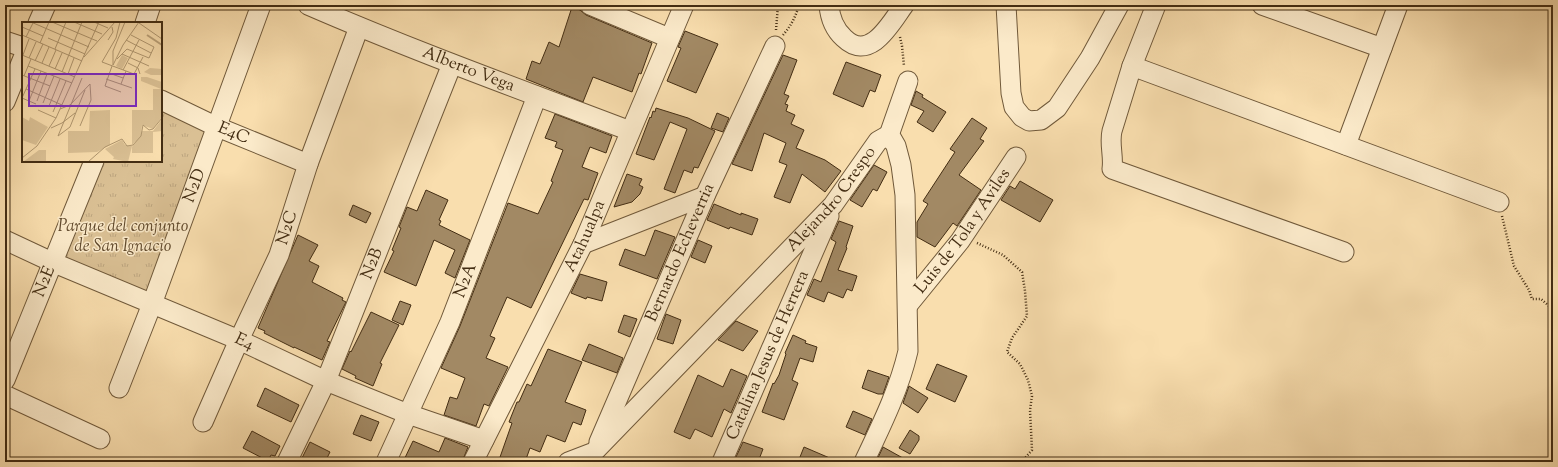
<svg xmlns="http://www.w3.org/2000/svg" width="1558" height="467" viewBox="0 0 1558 467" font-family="'Sorts Mill Goudy',serif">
	<defs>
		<pattern id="park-tufts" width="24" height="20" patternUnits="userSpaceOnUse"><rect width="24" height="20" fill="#dac094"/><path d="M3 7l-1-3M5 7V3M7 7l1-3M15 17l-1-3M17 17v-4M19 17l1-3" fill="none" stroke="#bca57f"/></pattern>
	</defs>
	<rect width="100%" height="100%" fill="#f9deae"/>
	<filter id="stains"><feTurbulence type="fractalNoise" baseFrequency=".005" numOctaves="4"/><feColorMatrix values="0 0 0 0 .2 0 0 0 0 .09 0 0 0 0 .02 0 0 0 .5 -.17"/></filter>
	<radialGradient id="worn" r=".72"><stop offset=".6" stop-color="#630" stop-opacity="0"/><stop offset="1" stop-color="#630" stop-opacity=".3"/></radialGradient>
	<!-- park -->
	<path fill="url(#park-tufts)" stroke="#8e7654" d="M161 105 211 125 150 298 63 263 103 161H161Z"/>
	<!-- building -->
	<path fill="#a28964" stroke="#432d13" d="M572 7 580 10 586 15 652 43 641 74 639 73 632 92 593 77 583 102 526 79 532 61 540 64 549 42 559 47Z
		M685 31 718 44 696 93 667 81 681 48 678 47Z
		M783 55 797 60 784 94 789 96 785 104 788 105 786 111 795 115 791 124 804 130 796 148 825 160 841 171 825 192 802 174 790 203 774 197 787 165 779 162 786 143 764 133 752 171 732 164Z
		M846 62 881 75 875 92 870 90 863 107 833 94Z
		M916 91 923 95 922 97 946 112 933 132 917 122 924 111 911 105Z
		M656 108 688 118 715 131 698 168 694 167 692 173 684 170 675 193 664 189 687 129 670 122 654 160 636 154 650 117 651 118 653 111 655 112Z
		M717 113 729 118 723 132 711 128Z
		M555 114 612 136 606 153 590 147 582 167 598 173 588 200 584 199 531 308 507 297 490 336 495 338 486 358 508 367 489 406 484 404 476 426 444 415 450 397 457 399 465 378 441 368 460 326 508 203 538 214 553 182 551 181 563 150 555 147 557 142 545 138Z
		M972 118 987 128 980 139 984 141 959 175 981 190 957 226 953 223 935 247 917 237V222L928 204 923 201 955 152 950 149Z
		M874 165 887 172 877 191 873 189 862 207 850 200Z
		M627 174 642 179 639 185 643 187 640 194 632 202 614 207Z
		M1020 181 1053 200 1040 222 1001 200 1010 186 1015 189Z
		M426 190 448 200 439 220 441 221 439 225 470 240 455 278 445 273 455 250 434 240 416 286 384 272 394 251 392 250 401 228 399 227 407 207 417 211Z
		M714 204 741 215V213L758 219 752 235 730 227 729 229 707 220Z
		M353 205 371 213 366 223 349 215Z
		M839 221 853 226 846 247 847 248 838 270 857 276 852 291 847 289 843 298 828 292 824 302 807 295 814 279 821 282 836 242 831 239Z
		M655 230 675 237 657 279 619 265 625 249 645 256Z
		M298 235 318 245 309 261 319 266 312 282 343 298 342 300 346 302 327 341 330 342 322 360 294 347V348L264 333 265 331 258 328Z
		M698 240 712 246 705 263 691 257Z
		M580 274 607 282 602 301 587 297 586 299 571 293Z
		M400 301 411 305 403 325 392 320Z
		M371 312 399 325 380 363 382 364 373 386 355 378 356 376 342 369 350 351 351 352Z
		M666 314 681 320 673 344 657 339Z
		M624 315 637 319 630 337 618 332Z
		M736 321 758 331 743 351 718 340Z
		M793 335 806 341 805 343 817 347 813 362 800 358 792 380 798 383 784 420 762 412 773 383 774 384 779 375 786 354 785 353Z
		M589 344 623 358 617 373 582 360Z
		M548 349 582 362 565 402 586 410 581 425 573 422 565 442 547 435 540 452 530 448 525 462H505L499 460 512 423 509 422 517 402H519L527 384 531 386Z
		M937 364 967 376 955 402 926 389Z
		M731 369 747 376 731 413 724 409 712 437 695 429 690 439 674 432 698 375 723 387Z
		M868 370 889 377 883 394H878L862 388Z
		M909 386 928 398 918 413 903 403Z
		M265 388 299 405 291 422 257 406Z
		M853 411 872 419 865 435 846 427Z
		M361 415 379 422 371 441 353 434Z
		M910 430 919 436V440L910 454 899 448Z
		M252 431 280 446 275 456 271 455 268 461 243 448Z
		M445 438 468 447 462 462H403L413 441 439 452Z
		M310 442 330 452 325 462H300Z
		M743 442 763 449 758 462H748L736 457Z
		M804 447 839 462H798Z
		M883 447 910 462H876Z"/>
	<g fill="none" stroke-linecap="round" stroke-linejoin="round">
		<defs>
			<g id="minor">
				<path id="s1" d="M308 5C414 51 522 90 630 131"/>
				<path d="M590 5 669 38"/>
				<path d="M829 5C830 18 834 29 844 38 870 63 891 23 904 5"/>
				<path d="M1006 5 1011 93 1014 107 1022 117 1029 121 1041 120 1057 108 1090 58 1119 5"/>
				<path d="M1156 5 1132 66 1112 131C1109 144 1114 156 1112 169L1344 252"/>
				<path d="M1262 5 1382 48"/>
				<path d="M38 23 46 5"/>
				<path d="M145 23 151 5"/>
				<path d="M5 41 23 47"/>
				<path d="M1132 66 1499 202"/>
				<path id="s2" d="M161 100 215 126 308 164"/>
				<path d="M5 102 23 58"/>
				<path d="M888 138 908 81"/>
				<path d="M1346 145 1398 5"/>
				<path id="s3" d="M5 240 52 262 239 340 326 381 408 414 484 440"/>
				<path d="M583 244 705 196"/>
				<path id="s4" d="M908 305 960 241 1016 157"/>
				<path id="s5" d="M5 380 94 161"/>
				<path id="s6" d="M119 388 152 304 261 5"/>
				<path d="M5 395 100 439"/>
				<path id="s7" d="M203 422 239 340 279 255 308 164 359 27"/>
				<path id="s8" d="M599 442 705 196 775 46"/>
				<path id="s9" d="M287 462 326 381 452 64"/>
				<path id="s10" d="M386 462 450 322 537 96"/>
				<path id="s11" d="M473 462 583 244 684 5"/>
				<path id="s12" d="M568 462 594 452 833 205 878 141 885 137 892 139 896 146 901 165 905 195 908 351C899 390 881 426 864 462"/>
				<path id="s13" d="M722 462 829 216"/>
			</g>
		</defs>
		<!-- minor casing -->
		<use href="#minor" stroke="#70593a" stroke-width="21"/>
		<!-- path -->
		<path stroke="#432d13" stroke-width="2.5" stroke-dasharray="1 2" stroke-linecap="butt" d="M776 30 778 5
			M783 35C791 26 796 16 799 5
			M900 37 902 46 904 66
			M1502 216 1514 266 1529 290 1532 299H1541L1549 306 1552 311 1551 316 1553 319
			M977 243 1003 255 1022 272 1025 291 1027 316 1012 338 1007 352 1020 364 1028 380 1032 396 1030 410 1032 450 1025 458 1018 462"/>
		<!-- minor -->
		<use href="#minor" stroke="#fbeaca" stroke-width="19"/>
	</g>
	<g text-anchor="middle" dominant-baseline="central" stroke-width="3" stroke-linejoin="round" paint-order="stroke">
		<!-- street labels -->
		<g font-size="17" fill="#432d13" stroke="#fbeaca">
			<text stroke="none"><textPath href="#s1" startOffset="173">Alberto Vega</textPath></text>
			<text stroke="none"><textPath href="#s2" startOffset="80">E4C</textPath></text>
			<text stroke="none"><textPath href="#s6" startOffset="216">N2D</textPath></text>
			<text stroke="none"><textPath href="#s12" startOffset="375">Alejandro Crespo</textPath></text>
			<text stroke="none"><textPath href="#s7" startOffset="212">N2C</textPath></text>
			<text stroke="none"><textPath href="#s4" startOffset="92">Luis de Tola y Aviles</textPath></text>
			<text stroke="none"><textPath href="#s11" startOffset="252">Atahualpa</textPath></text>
			<text stroke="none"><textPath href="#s8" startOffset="206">Bernardo Echeverria</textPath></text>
			<text stroke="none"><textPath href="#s9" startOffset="216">N2B</textPath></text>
			<text stroke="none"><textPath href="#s5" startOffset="106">N2E</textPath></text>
			<text stroke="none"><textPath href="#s10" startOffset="198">N2A</textPath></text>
			<text stroke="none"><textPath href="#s3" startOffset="260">E4</textPath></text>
			<text stroke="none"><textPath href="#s13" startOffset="116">Catalina Jesus de Herrera</textPath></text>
		</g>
		<!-- park labels -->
		<g font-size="17" font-style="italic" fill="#614a2d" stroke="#fbeaca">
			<text x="123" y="227">Parque del conjunto<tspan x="123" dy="20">de San Ignacio</tspan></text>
		</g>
	</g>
	<!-- overview -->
	<g transform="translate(22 22)">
		<rect width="140" height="140" fill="#f9deae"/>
		<path d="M100 33 106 36 100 47 94 44ZM128 46 140 47V53H129L122 50ZM125 55 140 60V95L131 107 120 103 119 113 110 123V88H131V67H139L119 59V55ZM88 88V123L75 130 46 131V109H67L68 89ZM140 97V109L131 110V131H110V125L120 109H131Z" fill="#dac094"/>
		<path d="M100 118 103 123 110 124 106 140 91 137 92 135 83 127ZM17 128H24V140H1Z" fill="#dac094"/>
		<path d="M0 95 7 99 8 95 26 105 14 123 0 118Z" fill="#dac094"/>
		<path fill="none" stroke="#bba279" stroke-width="2" d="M125 13 140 23"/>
		<path fill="none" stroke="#b09770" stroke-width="1" d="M9 0 67 25M30 0 75 19M52 0 80 12M72 0 86 6M98 0 94 16 80 40 112 52 121 35M103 0 91 29V43L101 23 117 0M117 1 140 17M0 5 21 14M0 13 60 39M4 15 11 1M26 16 63 32M86 18 91 10 90 5M104 18 129 31M18 21 27 0M33 27 44 0M100 32 127 44M0 33 53 55M1 33 7 17M62 35 93 0M7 36 14 20M95 37 105 27 127 36 132 25 109 13M13 39 21 22M20 41 27 25M106 41 116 46 118 52M6 44 50 61M27 44 34 28M90 44 83 64 99 70M33 47 40 31M101 48 117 18M40 50 60 0M87 51 101 56M46 52 52 36M0 53 28 64M2 54 9 37M84 57 110 66M99 62 104 49M4 67 40 83M0 76 13 47M0 76 14 82M7 79 19 49M15 79 25 52M21 81 32 54M27 84 38 57M38 87 48 83 68 62 69 78 58 104M16 88 34 96M31 90 44 59M29 106 40 101 53 91M36 114 60 56M36 114 48 105 63 68M0 136 15 124 34 96 77 0M66 140 83 125 100 117 105 124 111 123 119 114 121 103 127 108 131 107 140 96"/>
		<path fill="#7b2cbf" fill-opacity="0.15" stroke="#7b2cbf" stroke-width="2" d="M7 52H114V84H7Z"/>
		<rect width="140" height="140" fill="none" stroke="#432d13" stroke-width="2"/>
	</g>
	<!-- margin -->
	<rect width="1558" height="467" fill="none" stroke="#f9deae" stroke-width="20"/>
	<rect x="6" y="6" width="1546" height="455" fill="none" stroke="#432d13" stroke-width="2"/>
	<rect x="10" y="10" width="1538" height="447" fill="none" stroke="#432d13"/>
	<rect width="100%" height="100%" filter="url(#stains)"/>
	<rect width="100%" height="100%" fill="url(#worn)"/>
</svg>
